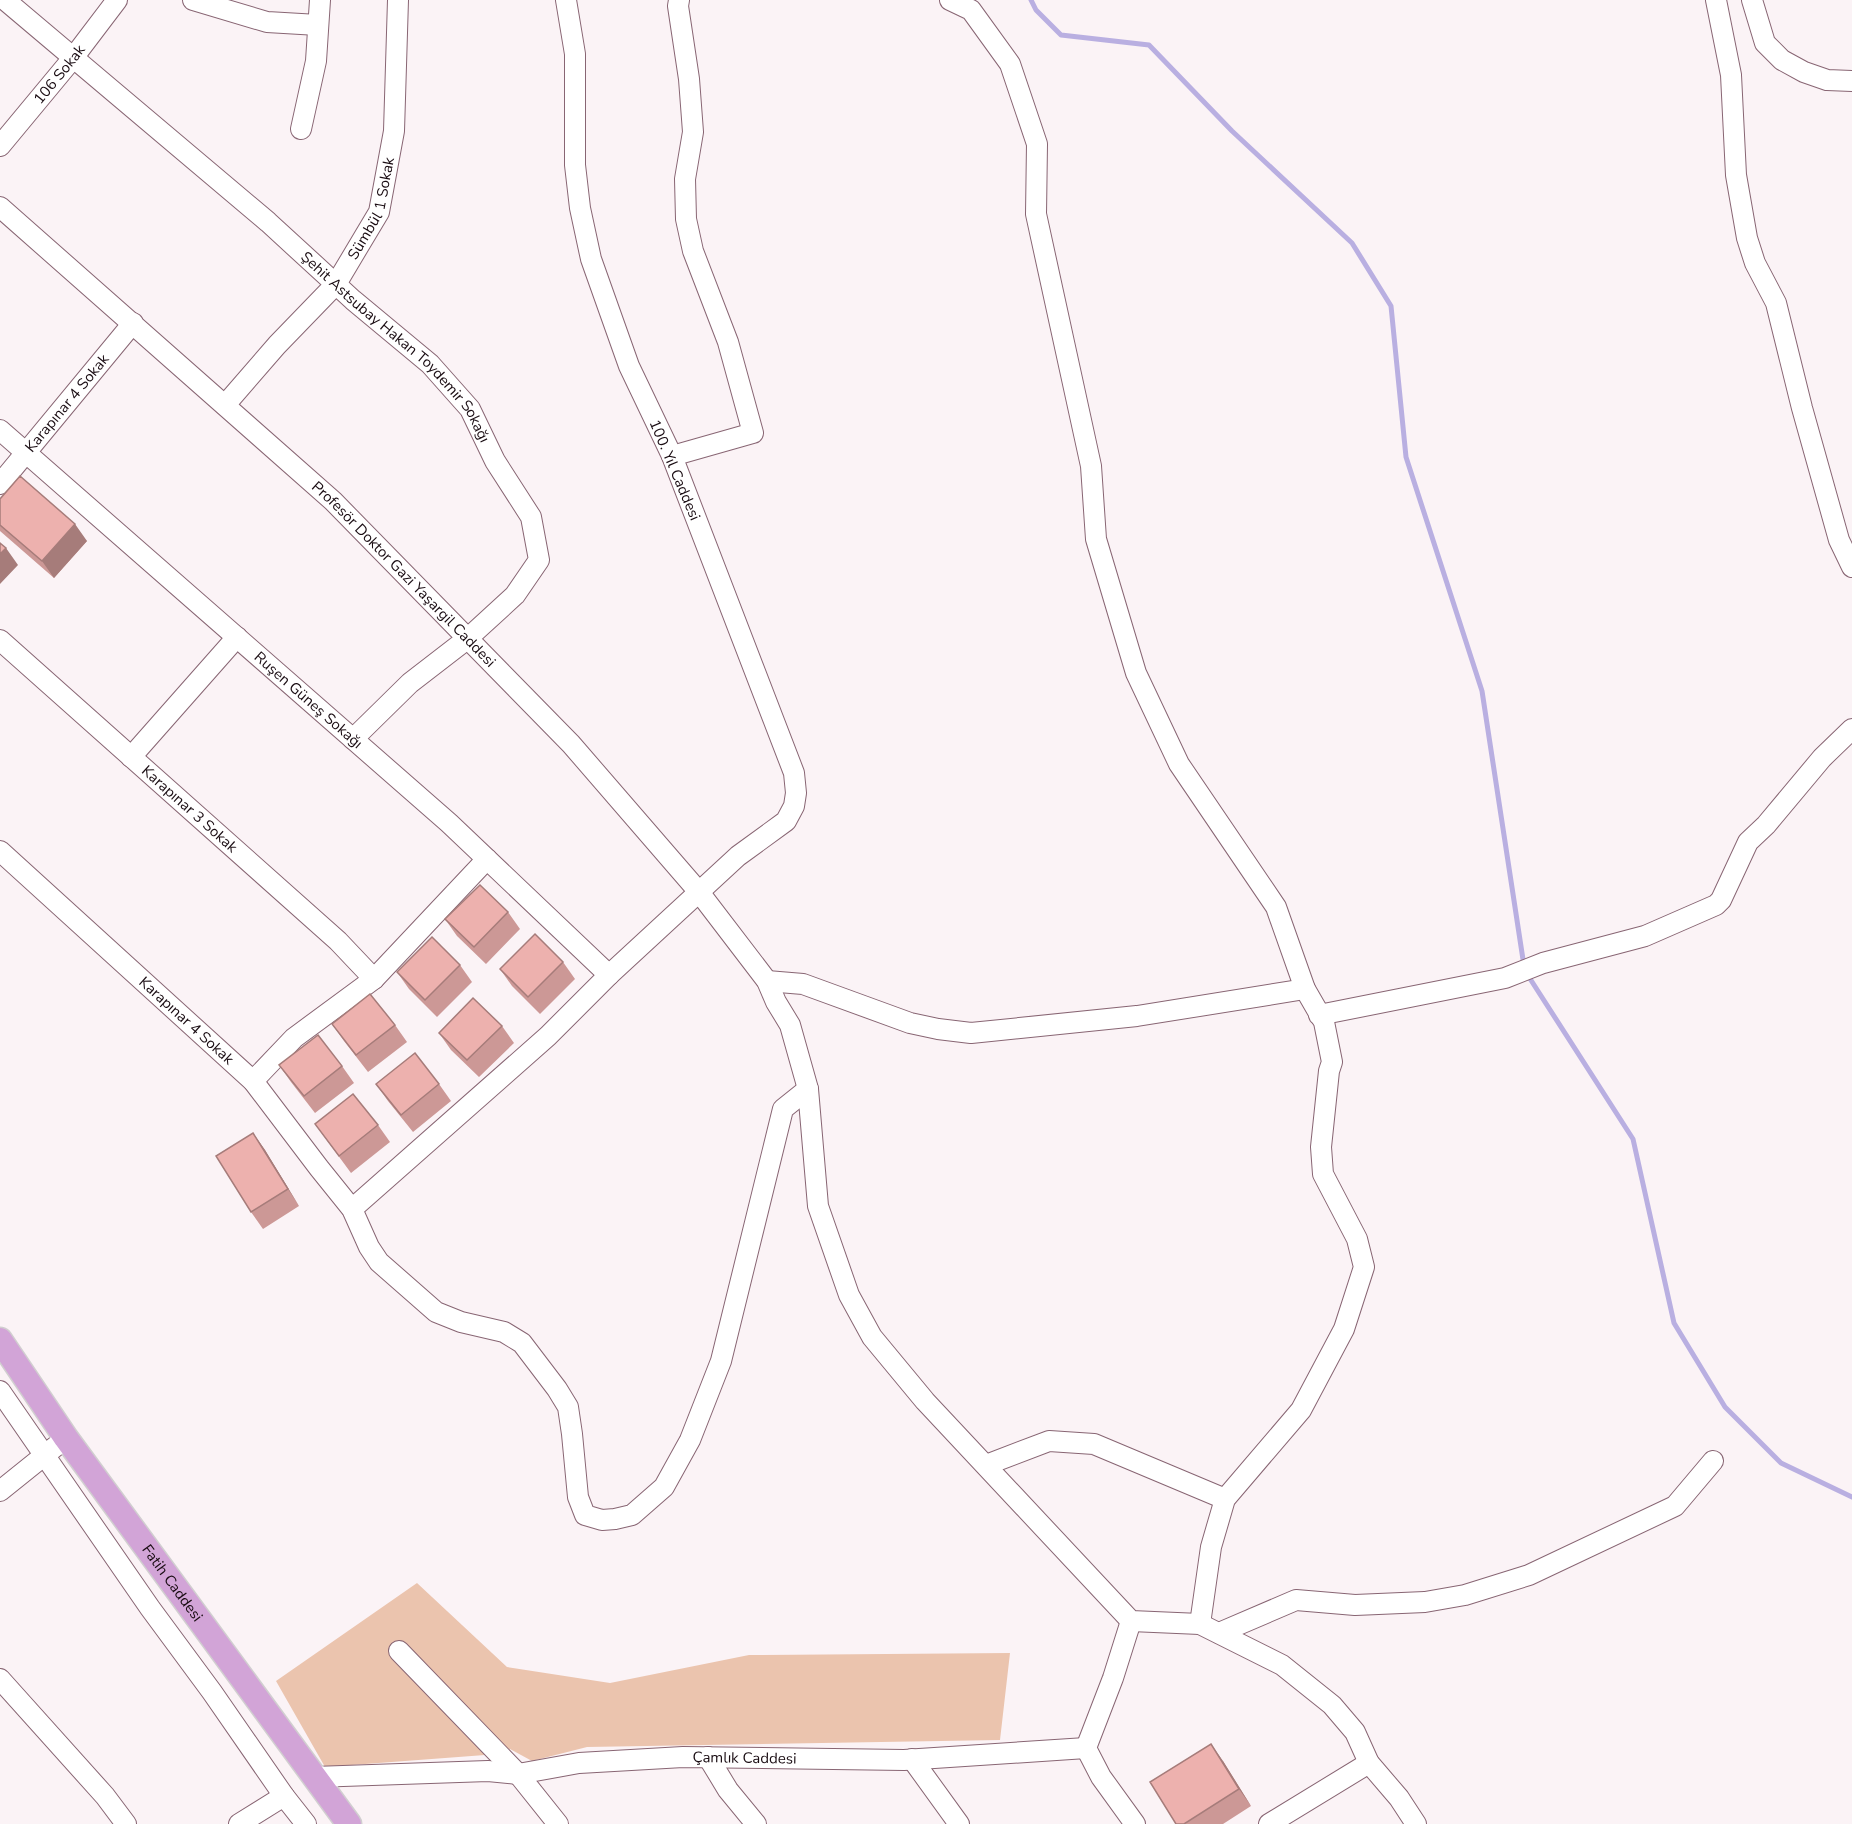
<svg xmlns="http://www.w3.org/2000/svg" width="1852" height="1824" viewBox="0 0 1852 1824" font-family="'Nunito Sans',sans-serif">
	<rect width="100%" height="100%" fill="#fbf3f6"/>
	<!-- green -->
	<path fill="#ebc4ae" d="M417 1583 507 1667 610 1683 749 1655 1010 1653 1000 1740 587 1747 532 1761 510 1749 485 1755 325 1767 276 1681Z"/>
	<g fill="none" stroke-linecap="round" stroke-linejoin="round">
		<!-- stream -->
		<path stroke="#b9afe1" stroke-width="5" d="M1031 0 1036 10 1061 35 1149 45 1232 131 1352 243 1391 306 1406 457 1482 691 1524 966
			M1527 974 1633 1139 1674 1323 1725 1407 1781 1463 1852 1497"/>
		<defs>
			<g id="minor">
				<path id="s1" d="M5 0 268 222 353 300 430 364 470 409 495 461 531 517 539 560 515 595 467 639 410 683 353 739"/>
				<path d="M193 0 267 22 318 25"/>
				<path d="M950 0 971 10 1010 64 1037 144 1036 214 1091 466 1096 539 1136 673 1179 764 1276 907 1305 989 1324 1022 1332 1062 1329 1071 1321 1147 1323 1174 1357 1239 1364 1267 1344 1329 1301 1410 1225 1499 1211 1547 1200 1624"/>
				<path d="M1716 0 1731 75 1736 175 1747 238 1755 263 1776 303 1802 408 1839 540 1852 567"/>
				<path d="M1752 0 1765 43 1782 60 1804 72 1827 80 1852 81"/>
				<path d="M301 129 316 61 320 0"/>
				<path id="s2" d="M0 146 73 58 117 0"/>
				<path id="s3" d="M0 207 333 501 571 744 699 892 767 981 776 1002 790 1025 808 1089 818 1206 849 1295 872 1337 925 1401 1131 1621 1200 1624 1282 1665 1332 1705 1355 1732 1369 1763 1399 1798 1416 1824"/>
				<path id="s4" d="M225 405 277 345 336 284 379 212 394 131 398 0"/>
				<path id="s5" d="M0 430 449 823 609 975"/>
				<path d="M672 456 753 433 728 342 693 251 686 219 685 179 693 132 689 79 678 6 679 0"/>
				<path id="s6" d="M0 484 133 323"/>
				<path id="s7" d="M0 640 338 941 374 979"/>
				<path d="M131 757 237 637"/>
				<path id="s8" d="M0 851 253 1081 319 1168 352 1209 369 1247 379 1262 436 1312 461 1322 504 1332 522 1343 557 1389 568 1407 572 1434 578 1497 585 1515 602 1520 615 1519 632 1515 664 1487 690 1440 721 1361 783 1109 808 1089"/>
				<path d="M767 981 803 984 910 1023 938 1029 971 1033 1137 1016 1305 989"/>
				<path d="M1319 1015 1505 978 1543 963 1645 936 1716 905 1721 900 1748 842 1766 825 1822 758 1852 729"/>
				<path d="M253 1081 294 1038 374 979 487 859"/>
				<path d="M352 1209 548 1036 609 975 738 856 786 821 794 806 796 793 794 773 672 456 629 366 591 259 580 208 575 165V54L566 0"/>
				<path d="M0 1391 150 1608 212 1692 284 1796 306 1824"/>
				<path d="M986 1465 1049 1441 1094 1444 1225 1499"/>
				<path d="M0 1491 66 1438"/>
				<path d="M1219 1633 1296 1600 1355 1605 1425 1602 1465 1595 1529 1575 1675 1506 1713 1461"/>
				<path d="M399 1651 518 1774 558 1824"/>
				<path d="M0 1679 105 1796 126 1824"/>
				<path d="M1086 1748 1113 1678 1131 1621"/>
				<path d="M1086 1748 1101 1777 1135 1824"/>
				<path d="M708 1757 728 1790 756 1824"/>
				<path d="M912 1759 959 1824"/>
				<path id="s9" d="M314 1777 488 1771 518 1774 579 1763 683 1757 904 1760 1086 1748"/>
				<path d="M239 1824 284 1796"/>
				<path d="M1269 1824 1369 1763"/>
			</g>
			<g id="major">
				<path id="s10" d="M0 1340 66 1438 349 1824"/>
			</g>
		</defs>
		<!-- minor casing -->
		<use href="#minor" stroke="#886573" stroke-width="22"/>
		<!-- major casing -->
		<use href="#major" stroke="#d1ced0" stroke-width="27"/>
		<!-- minor -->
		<use href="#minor" stroke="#fff" stroke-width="20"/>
		<!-- major -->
		<use href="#major" stroke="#d2a4d7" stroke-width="24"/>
	</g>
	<!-- wall -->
	<path fill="#cc9896" d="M0 499 87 541 54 578 0 531Z
		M508 912 520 929 486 964 457 936 445 919Z
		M563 962 575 979 540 1014 512 986 500 969Z
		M460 965 472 982 437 1017 409 989 397 972Z
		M332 1024 395 1025 407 1042 368 1072 344 1041Z
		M502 1026 514 1043 479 1077 451 1050 439 1033Z
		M279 1065 342 1066 354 1083 315 1113 291 1082Z
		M376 1084H439L451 1101 413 1132 388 1101Z
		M315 1124 378 1125 390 1142 351 1173Z
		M253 1133 265 1150 299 1206 263 1229 251 1212Z
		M1223 1761 1251 1806 1223 1824H1176Z"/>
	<!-- shaded-wall -->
	<path fill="#a67c7a" d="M75 524 87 541 54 578 42 561Z
		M6 548 18 565 0 584V554Z
		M253 1133 265 1150 299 1206 288 1189Z
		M1211 1744 1223 1761 1251 1806 1239 1789Z"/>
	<!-- building -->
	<path fill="#edb1ae" stroke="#a67c7a" stroke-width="1.5" d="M20 476 75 524 42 561 0 525V499Z
		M0 543 6 548 0 554Z
		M480 885 508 912 474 947 445 919Z
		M535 934 563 962 528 997 500 969Z
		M432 937 460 965 425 1000 397 972Z
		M370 994 395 1025 356 1055 332 1024Z
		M473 998 502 1026 467 1060 439 1033Z
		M318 1035 342 1066 304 1096 279 1065Z
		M415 1053 439 1084 401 1115 376 1084Z
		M353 1094 378 1125 339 1156 315 1124Z
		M253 1133 288 1189 251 1212 216 1156Z
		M1211 1744 1239 1789 1184 1824H1176L1150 1782Z"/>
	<g text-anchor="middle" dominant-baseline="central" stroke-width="4.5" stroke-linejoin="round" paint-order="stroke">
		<!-- street labels -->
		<g font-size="15" fill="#190c12" stroke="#fff">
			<text stroke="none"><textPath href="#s2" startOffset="93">106 Sokak</textPath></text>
			<text stroke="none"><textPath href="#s4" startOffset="249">Sümbül 1 Sokak</textPath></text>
			<text stroke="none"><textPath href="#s1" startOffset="524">Şehit Astsubay Hakan Toydemir Sokağı</textPath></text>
			<text stroke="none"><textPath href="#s6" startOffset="105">Karapınar 4 Sokak</textPath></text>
			<text transform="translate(675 470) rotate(67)">100. Yıl Caddesi</text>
			<text stroke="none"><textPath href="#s3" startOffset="546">Profesör Doktor Gazi Yaşargil Caddesi</textPath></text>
			<text stroke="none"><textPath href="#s5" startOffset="410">Ruşen Güneş Sokağı</textPath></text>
			<text stroke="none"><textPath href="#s7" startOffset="254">Karapınar 3 Sokak</textPath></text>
			<text stroke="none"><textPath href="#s8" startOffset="252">Karapınar 4 Sokak</textPath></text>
			<text stroke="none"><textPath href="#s10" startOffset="298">Fatih Caddesi</textPath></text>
			<text stroke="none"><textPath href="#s9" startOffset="432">Çamlık Caddesi</textPath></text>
		</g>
	</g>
</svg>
